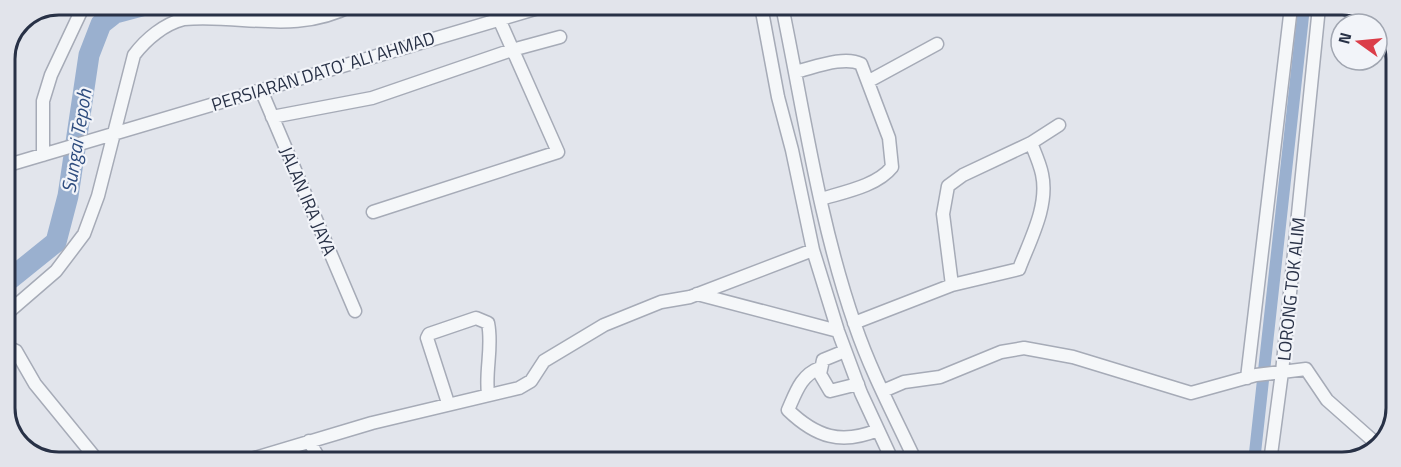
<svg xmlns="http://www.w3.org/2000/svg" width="1401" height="467" viewBox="0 0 1401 467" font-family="'Titillium Web',sans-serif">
	<rect width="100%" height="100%" fill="#e2e5ec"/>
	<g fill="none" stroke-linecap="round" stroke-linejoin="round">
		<!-- canal -->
		<path stroke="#9ab0cf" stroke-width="12" d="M1254 462 1304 7"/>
		<!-- river -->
		<path stroke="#9ab0cf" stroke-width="21" d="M216 5 285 8 296 5
			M5 283 56 242 68 196 89 55 101 24 115 13 145 5"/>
		<defs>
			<path id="minor" d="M761 6 778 97 792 150 813 250 838 331 861 393 893 462
				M782 6C804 112 819 222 855 325 871 372 895 417 916 462
				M795 72C813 68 844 55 861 64L889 138 892 167C877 186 844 192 821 199
				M869 81 937 44
				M261 90 355 311
				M272 117 372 98 512 50 560 37
				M43 155V101L51 75 84 5
				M5 166 545 6
				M373 212 558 152 499 19
				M952 285 1019 269C1030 240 1049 206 1042 174 1040 164 1035 153 1031 143
				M697 294 838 331
				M5 315 56 271 84 234 98 196 134 55C146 39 164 24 184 19 244 14 295 35 353 5
				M854 323 952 285 943 214 948 186 963 175 1031 143 1059 125
				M5 349 9 348 16 351 35 384 93 455V460
				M845 351 823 360 820 374 830 391 858 384
				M820 368C801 375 796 392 788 410 816 437 841 445 878 430
				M1247 378 1291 7
				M883 391 904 382 940 377 1001 352 1024 348 1073 357 1191 393 1256 375 1282 372 1319 7
				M448 403 427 338 429 334 476 318 488 323C493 347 485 370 488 394
				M309 441 320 460
				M248 460 372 423 519 388 531 381 544 361 604 325 661 302 690 297 813 250
				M1270 462 1282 372 1306 369 1327 400 1379 446"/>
		</defs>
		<!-- minor casing -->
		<use href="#minor" stroke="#a6abb7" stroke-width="15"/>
		<!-- minor -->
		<use href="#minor" stroke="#f5f7f9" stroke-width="12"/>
	</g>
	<g text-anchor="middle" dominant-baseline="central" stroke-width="4.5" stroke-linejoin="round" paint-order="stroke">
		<!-- street labels -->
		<g font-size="18" fill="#283146" stroke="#f2f4f9">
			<text transform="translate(323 71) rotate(-17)">PERSIARAN DATO' ALI AHMAD</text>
			<text transform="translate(308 201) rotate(67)">JALAN IRA JAYA</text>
			<text transform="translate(1291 289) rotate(-84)">LORONG TOK ALIM</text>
		</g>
		<!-- water labels -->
		<g font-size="20" font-style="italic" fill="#2e4c7e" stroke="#f2f4f9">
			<text transform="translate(76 141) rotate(-81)">Sungai Tepoh</text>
		</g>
	</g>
	<!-- crop -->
	<path d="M0 0H1401V467H0ZM59 15H1342A44 44 0 0 1 1386 59V408A44 44 0 0 1 1342 452H59A44 44 0 0 1 15 408V59A44 44 0 0 1 59 15Z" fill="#e2e4eb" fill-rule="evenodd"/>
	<path fill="none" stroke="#283146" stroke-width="3" d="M59 15H1342A44 44 0 0 1 1386 59V408A44 44 0 0 1 1342 452H59A44 44 0 0 1 15 408V59A44 44 0 0 1 59 15Z"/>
	<!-- north arrow -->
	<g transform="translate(1359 42) rotate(285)"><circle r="28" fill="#f2f4f9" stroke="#a1a6b1" stroke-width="1.5"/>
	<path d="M0-4.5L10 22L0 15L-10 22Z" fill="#db3d49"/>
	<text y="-9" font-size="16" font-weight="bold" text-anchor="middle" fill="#283146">N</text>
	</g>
</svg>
